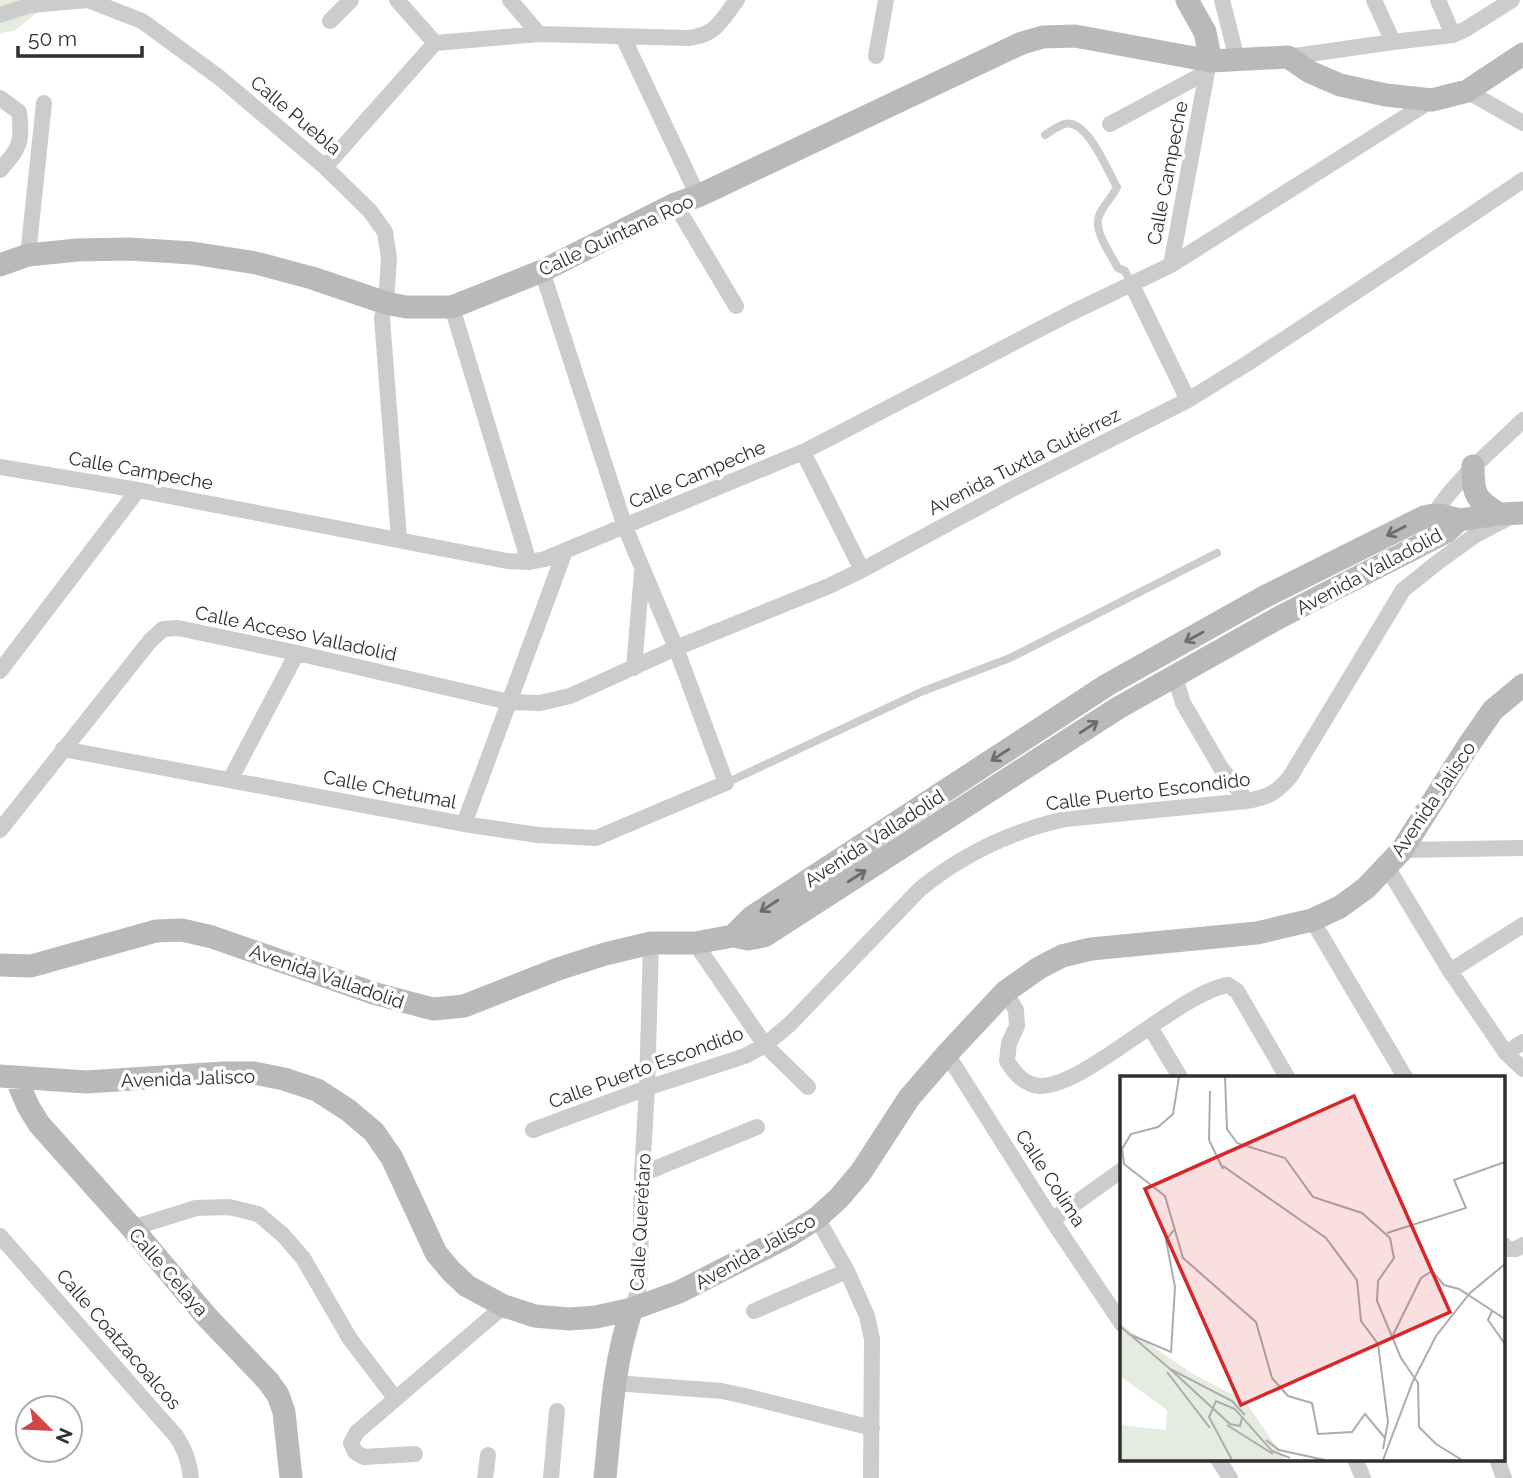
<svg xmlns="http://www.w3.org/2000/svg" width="1523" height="1478" viewBox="0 0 1523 1478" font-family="Raleway,sans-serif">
	<rect width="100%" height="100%" fill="#fff"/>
	<!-- green -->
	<path fill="#e5ebdf" d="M0 0H53L14 31 0 33Z"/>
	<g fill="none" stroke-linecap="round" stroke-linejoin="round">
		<!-- lane -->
		<path stroke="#ccc" stroke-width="8" d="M1045 135C1051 131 1059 125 1065 124 1087 118 1108 172 1117 187 1112 198 1103 205 1099 216 1093 230 1111 255 1118 268L1125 271 1132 285
			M726 783 921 692 1010 658 1217 553"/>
		<!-- street -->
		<path stroke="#ccc" stroke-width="16" d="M29 0 31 5 88 0 142 21 220 78 325 167 370 211 385 232 389 258 386 303 382 318 399 539
			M397 0 435 43
			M510 0 539 34
			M1222 0 1237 59
			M1374 0 1393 42
			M1438 0 1453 35
			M0 15 31 5
			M330 21 351 0
			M623 37 698 196
			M876 56 886 0
			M1288 57 1393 42 1453 35 1466 29 1512 0
			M1467 91 1523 123
			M0 98 19 112C23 142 20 148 0 170
			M1110 124 1207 72
			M325 167 435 43 539 34 689 38C716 35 721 21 737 0
			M675 204 736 306
			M28 255 44 103
			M1171 265 1207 72 1211 61
			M1132 285 1188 400
			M452 307 529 562
			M803 452 862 570
			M0 467 138 490 507 561 529 562 545 559 803 452 1069 314 1171 265 1432 100
			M1434 514C1458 477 1492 451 1523 420
			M634 668 642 572
			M0 671 138 490
			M1175 677 1183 703 1221 768 1247 801
			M63 749 464 824 538 835 596 838 726 783 676 648 625 527 542 271
			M230 780 297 653
			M464 824 565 551
			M0 830 150 641 163 629 178 628 297 653 509 702 540 703 570 696 676 648 829 586 862 570 1016 487 1188 400 1248 363 1410 256 1523 180
			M1402 850 1523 848
			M1387 867 1450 971 1506 1053 1523 1069
			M1312 920 1405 1077
			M695 943 765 1045 808 1087
			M1450 971 1523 925
			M1005 992 1016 1010 1017 1026 1009 1043 1007 1061C1014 1072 1021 1081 1034 1085 1075 1097 1177 993 1228 985L1237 991 1287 1077
			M1150 1027 1180 1077
			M1506 1053 1523 1042
			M947 1054 1052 1220 1122 1324
			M533 1130 647 1088 745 1056 765 1045 790 1024 920 889C963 854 1012 831 1065 819L1247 801C1268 797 1275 794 1290 777L1403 590 1438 562 1474 536 1510 517
			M642 1174 757 1127
			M817 1218 847 1271 867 1316 872 1339 871 1478
			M1052 1220 1122 1170
			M132 1228 196 1208 229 1207 258 1214 283 1235 303 1258 350 1339 395 1398
			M0 1236 176 1436C185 1450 189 1461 191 1478
			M1504 1245 1507 1249H1516L1523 1245
			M632 1309 638 1291 640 1275 642 1174 647 1088 651 943
			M754 1311 847 1271
			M614 1383 722 1391 745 1396 872 1428
			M415 1454 364 1457 355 1452 351 1443 357 1432 504 1306
			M1218 1459 1230 1478
			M1355 1459 1363 1478
			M1497 1459 1504 1478
			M485 1478 488 1455
			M551 1478 557 1411"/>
		<!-- secondary -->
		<path stroke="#b9b9b9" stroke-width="23" d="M1187 0 1205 32 1211 61
			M0 265 28 255 77 250 129 249 192 253 256 263 312 278 386 303 406 307H452L542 271 675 204 698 196 1022 43 1043 37 1075 36 1211 61 1288 57 1310 72 1340 85 1386 95 1432 100 1467 91 1523 54
			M1473 466C1473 495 1475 499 1499 514
			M1459 520 1499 514 1523 513
			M733 936 752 917 1107 685 1264 597 1424 517C1438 513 1446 516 1459 520
			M0 965 31 966 156 931 182 930 212 937 373 993 433 1009 464 1006 558 969 605 954 651 943H695L733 936 748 939 764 936 1118 708 1278 618 1446 532 1459 520
			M0 1076 86 1082 224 1073H254L284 1079 317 1090 348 1110 374 1132 392 1158 436 1253 451 1271 467 1286 504 1306 535 1316 569 1319 596 1317 632 1309 679 1292 787 1237 817 1218 839 1198 861 1172 909 1098 947 1054 1005 992 1039 968 1062 956 1091 949 1257 933 1312 920 1340 907 1366 888 1402 850 1470 743 1493 710 1523 685
			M16 1078 28 1106 39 1124 132 1228 206 1316 268 1381 278 1395 284 1412 291 1478
			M605 1478C611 1421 613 1363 632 1309"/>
	</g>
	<!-- one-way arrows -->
	<defs><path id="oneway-shaft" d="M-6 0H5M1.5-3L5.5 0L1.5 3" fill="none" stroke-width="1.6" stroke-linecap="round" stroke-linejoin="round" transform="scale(1.75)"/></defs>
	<g stroke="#6d6d6d">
		<use href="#oneway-shaft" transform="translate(1396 531) rotate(153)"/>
		<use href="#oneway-shaft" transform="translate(1194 637) rotate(151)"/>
		<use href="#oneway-shaft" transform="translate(1089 727) rotate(-33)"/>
		<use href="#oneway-shaft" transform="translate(1000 755) rotate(147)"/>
		<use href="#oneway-shaft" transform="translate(857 876) rotate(-33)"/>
		<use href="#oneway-shaft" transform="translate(769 906) rotate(147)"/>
	</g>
	<g text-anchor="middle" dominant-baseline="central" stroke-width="7" stroke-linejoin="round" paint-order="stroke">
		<!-- street labels -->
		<g font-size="19" fill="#2f2f2f" stroke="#fff">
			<text transform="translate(296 115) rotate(40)">Calle Puebla</text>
			<text transform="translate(1167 173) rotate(-79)">Calle Campeche</text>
			<text transform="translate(616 235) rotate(-25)">Calle Quintana Roo</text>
			<text transform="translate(1024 461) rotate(-27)">Avenida Tuxtla Gutiérrez</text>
			<text transform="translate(141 470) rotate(10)">Calle Campeche</text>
			<text transform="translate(697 474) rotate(-23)">Calle Campeche</text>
			<text transform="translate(1369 571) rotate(-28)">Avenida Valladolid</text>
			<text transform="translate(296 633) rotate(12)">Calle Acceso Valladolid</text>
			<text transform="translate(390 789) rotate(11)">Calle Chetumal</text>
			<text transform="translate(1148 791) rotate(-7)">Calle Puerto Escondido</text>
			<text transform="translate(1433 799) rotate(-56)">Avenida Jalisco</text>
			<text transform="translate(874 838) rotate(-33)">Avenida Valladolid</text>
			<text transform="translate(327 976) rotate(19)">Avenida Valladolid</text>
			<text transform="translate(646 1067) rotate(-20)">Calle Puerto Escondido</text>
			<text transform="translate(188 1078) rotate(-2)">Avenida Jalisco</text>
			<text transform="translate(1051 1178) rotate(57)">Calle Colima</text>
			<text transform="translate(640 1222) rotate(-87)">Calle Querétaro</text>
			<text transform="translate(755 1251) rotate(-29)">Avenida Jalisco</text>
			<text transform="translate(169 1272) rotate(49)">Calle Celaya</text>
			<text transform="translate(119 1339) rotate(49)">Calle Coatzacoalcos</text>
		</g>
	</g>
	<!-- overview -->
	<g transform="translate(1120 1076)">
		<rect width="385" height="385" fill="#fff"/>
		<path d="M0 248 73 298 125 325 165 384H0V349L46 354 47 334 0 300Z" fill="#e5ebdf"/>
		<path fill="none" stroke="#acacac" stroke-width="2" d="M59 1 53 38 38 51 11 58 2 73 4 88 45 120 63 182 136 246 152 302 168 320 192 327 198 358 232 356 245 338 265 362M105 1 107 53 117 67 165 82 193 121 242 137 270 162 274 182 258 205 257 225 281 282 298 307 299 351 316 368 342 384M90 15 89 64 103 93M103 90 206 162 237 204 241 245 258 268 268 346 263 373M267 157 346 132 334 104 385 86M372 235 368 244 385 268M0 250 50 293 112 325 125 339M11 259 51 276 55 211 46 164 54 154M273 259 301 202 312 195 324 209 339 213 385 243M50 293 110 348 120 350 122 342M47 296 90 352M107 349 153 378M146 364 159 374 205 384M112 384 89 341 96 325 115 333 152 375 170 382M263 384 293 305 316 260 350 217 385 188"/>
		<path fill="#d62828" fill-opacity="0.15" stroke="#d62828" stroke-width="3.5" d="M234 20 330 236 121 329 25 113Z"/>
		<rect width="385" height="385" fill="none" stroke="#2f2f2f" stroke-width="3.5"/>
	</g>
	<!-- north arrow -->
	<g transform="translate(49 1429) rotate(114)"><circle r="33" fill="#ffffff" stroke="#acacac" stroke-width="2"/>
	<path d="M0-5L12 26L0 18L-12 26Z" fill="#d24648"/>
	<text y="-10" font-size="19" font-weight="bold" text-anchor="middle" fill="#2f2f2f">N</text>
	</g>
	<!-- scale -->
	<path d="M18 46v10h124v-10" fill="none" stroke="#2f2f2f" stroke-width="3.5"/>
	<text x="28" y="46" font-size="21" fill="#2f2f2f" stroke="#ffffff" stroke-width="5" paint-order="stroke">50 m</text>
</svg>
